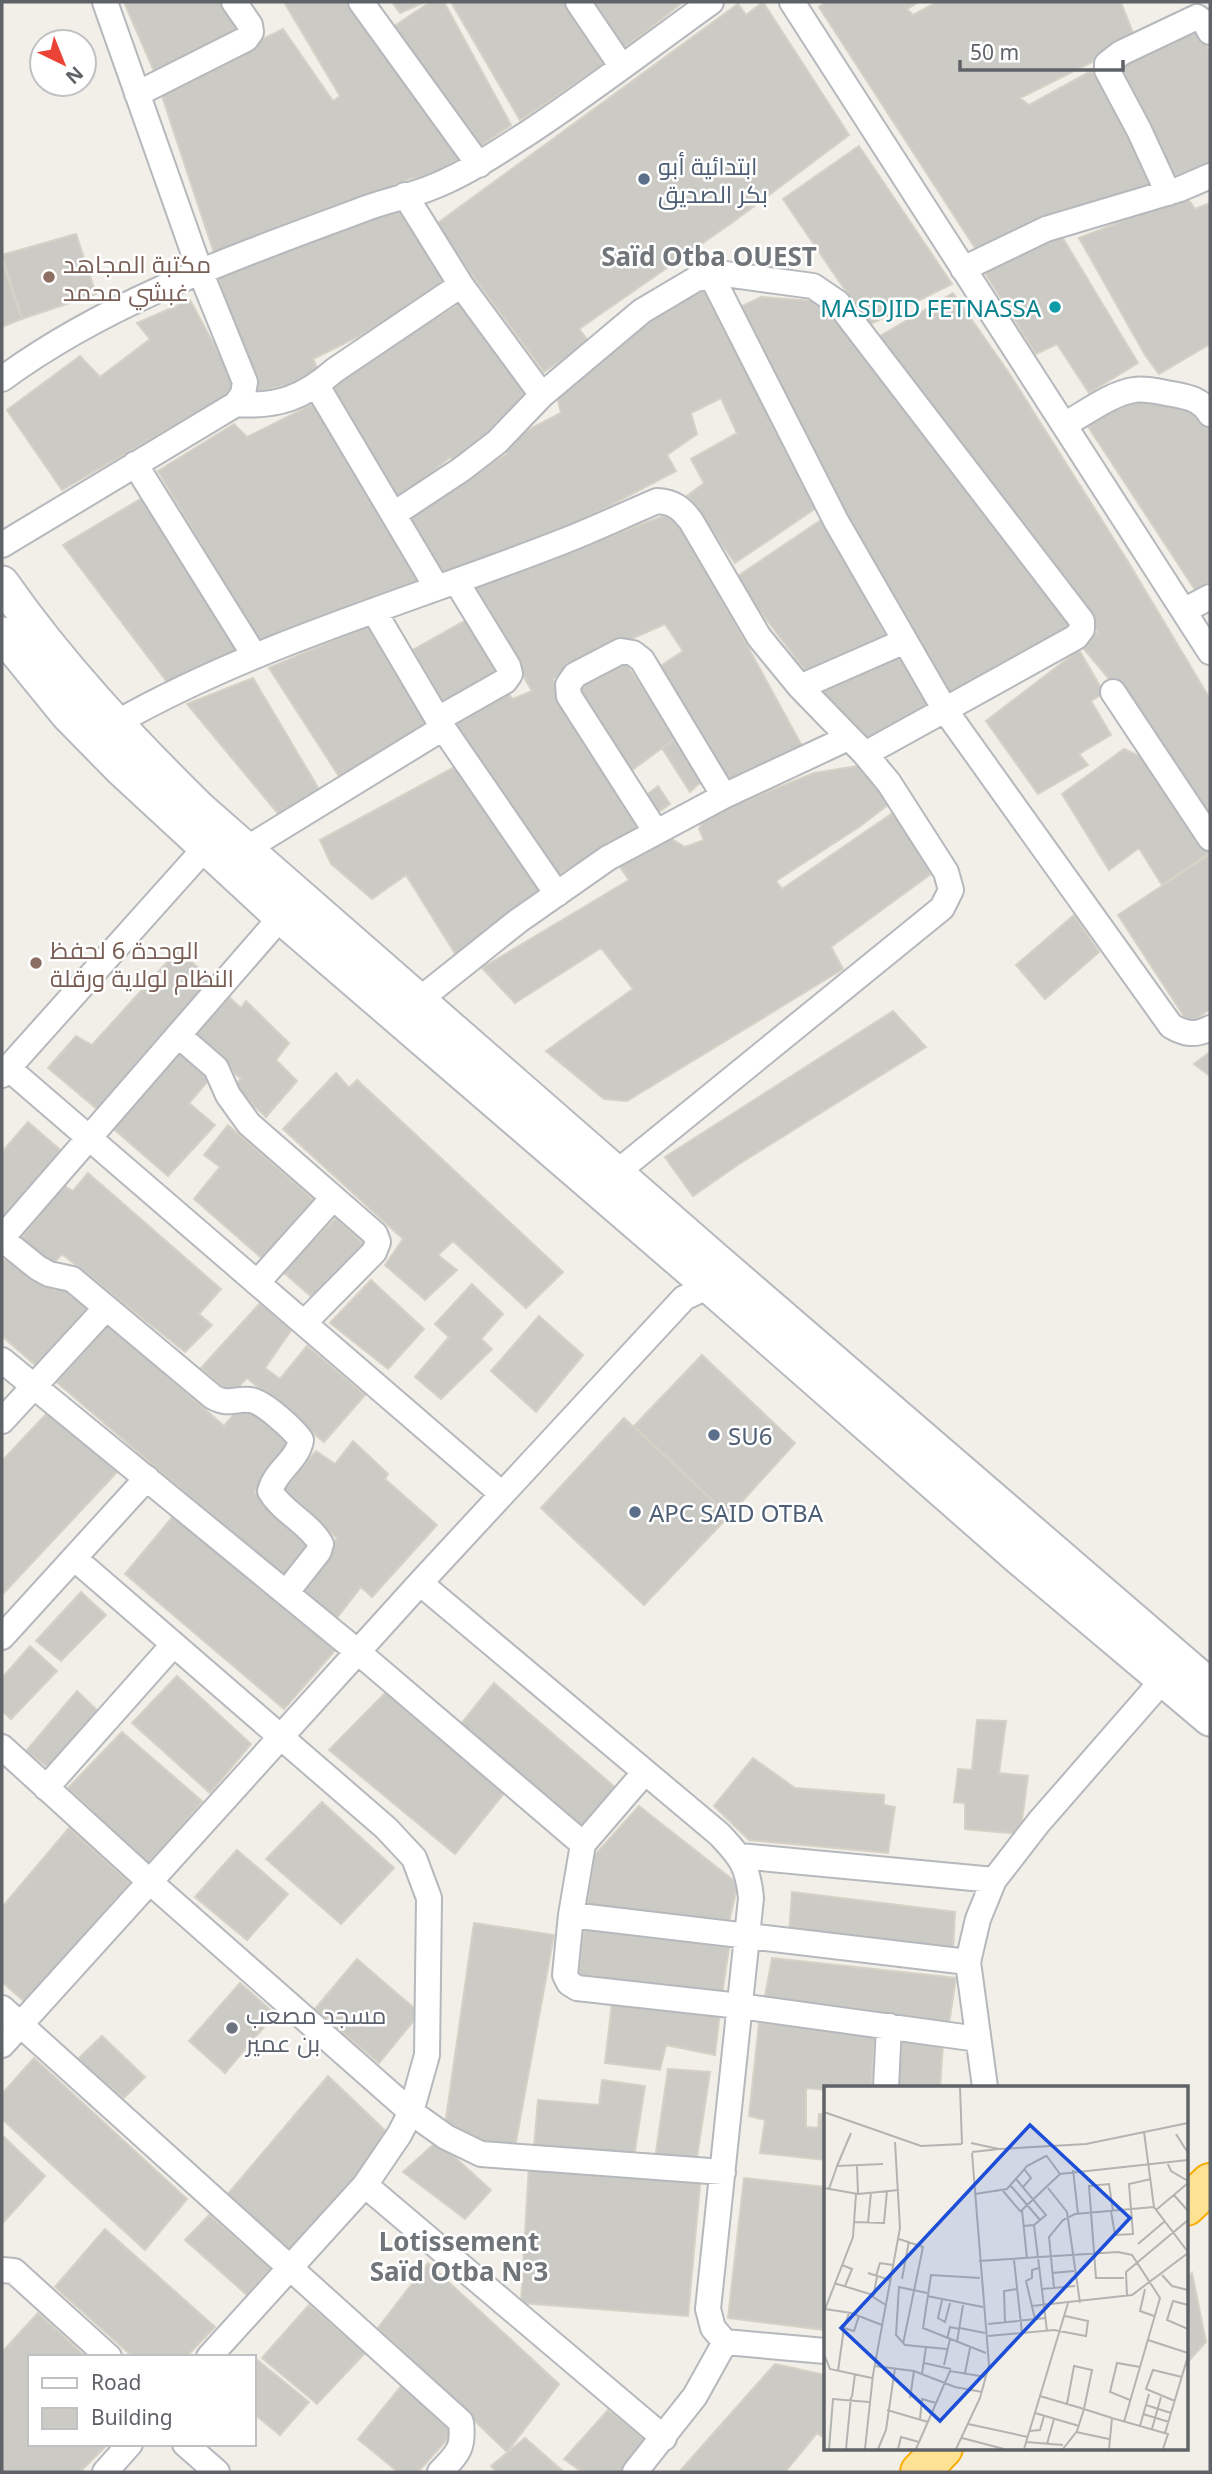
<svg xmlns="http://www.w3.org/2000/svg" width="1212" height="2474" viewBox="0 0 1212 2474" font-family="'Noto Sans',Cairo,sans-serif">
	<rect width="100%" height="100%" fill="#f1efe8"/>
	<!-- building -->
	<path fill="#cccac5" stroke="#d6d1c6" stroke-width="2" d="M124 2H221L244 35 156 76Z
		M284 2H350L463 157 430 176 409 179 330 213 214 253 160 90 283 29 333 101 340 96Z
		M392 2H425L400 13Z
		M430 2H444L511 125 475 150 393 27Z
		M451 2H572L611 60 520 120Z
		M590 2H683L622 50Z
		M763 2 849 135 733 222 579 329 589 342 544 372 435 225 738 4 746 15Z
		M826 2H919L907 9 913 15 937 2H1124L1121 3 1136 40 1020 98 1029 105 1091 71 1109 91 1153 187 1059 211 977 251 819 7Z
		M1199 25 1210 55V165L1170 177 1118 68Z
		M859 146 952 284 869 325 783 199Z
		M1186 196 1195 209 1210 203V344L1159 374 1145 355 1079 238Z
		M400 213 451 290 313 359 323 380 288 394 283 386 254 392 217 274 360 219Z
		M1058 230 1138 363 1089 393 1057 344 1036 354 983 270Z
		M76 234 96 294 22 319 2 255Z
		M2 261 22 319 2 327Z
		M707 287 819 506 735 563 687 496 704 483 691 459 737 433 721 398 691 413 697 434 667 455 676 471 586 518 558 535 441 573 402 513 507 454 503 443 561 413 557 396 589 356Z
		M953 293 1009 373 1127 560 1210 699V819L1159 739 1079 643 1098 632 1090 619 875 339Z
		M761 297 826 302 1076 626 954 700 872 565 738 308Z
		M190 300 238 389 62 490 7 410 80 356 100 377 150 339 137 323Z
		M463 302 530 401 491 428 495 433 456 463 450 457 397 502 335 399 334 381 382 349Z
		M1138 396 1201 409 1210 424V589L1199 596 1087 425Z
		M313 404 426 582 260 645 158 471 234 424 247 437Z
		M142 498 243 655 171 687 63 545Z
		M674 512 807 755 729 791 659 667 683 651 665 624 595 655 553 679 645 827 556 876 450 718 505 690 513 699 532 691 470 584 536 564Z
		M824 518 890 644 811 678 735 578Z
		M466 620 498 672 446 708 413 650Z
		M373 623 432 723 340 778 269 668Z
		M1079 650 1104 693 1091 701 1111 735 1079 754 1088 765 1038 794 986 721Z
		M903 653 932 701 869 743 818 689Z
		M621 657 677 737 631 771 574 683Z
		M253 678 320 791 280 816 187 704Z
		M677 737 703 780 690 792 662 748Z
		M1124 749 1154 763 1210 853 1162 885 1139 848 1109 870 1062 794Z
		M458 765 542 893 456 955 406 875 372 899 331 864 320 840Z
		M863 765 893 801 859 827 776 881 782 889 897 810 931 874 831 947 843 969 627 1101 604 1099 546 1051 633 989 601 948 515 1003 482 968 629 880 618 864 666 836 685 847 704 840 699 829 705 817 814 773Z
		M658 786 670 804 656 814 643 798Z
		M1210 854V1009L1189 1024 1118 915Z
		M1074 915 1099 952 1045 999 1016 965Z
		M178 950 211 979 97 1109 48 1068 76 1036 92 1045Z
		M228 996 241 1008 246 1001 289 1043 276 1060 297 1081 266 1117 233 1086 241 1079 192 1035Z
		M893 1011 926 1047 739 1164 693 1196 665 1157Z
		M183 1049 213 1075 189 1103 215 1125 168 1176 110 1126Z
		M1210 1052V1076L1194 1064Z
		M336 1073 349 1088 357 1080 563 1272 526 1308 453 1241 438 1255 457 1270 425 1300 385 1265 403 1239 283 1129Z
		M28 1122 64 1153 2 1222V1152Z
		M228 1125 316 1202 265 1261 194 1199 220 1167 204 1155Z
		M88 1173 221 1289 199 1314 212 1325 185 1352 62 1254 49 1268 17 1244 63 1185 73 1191Z
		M336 1218 368 1248 315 1300 282 1271Z
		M11 1252 55 1291 62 1283 96 1311 41 1370 2 1336V1263Z
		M371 1280 424 1329 388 1369 330 1323Z
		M472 1284 503 1314 481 1339 492 1349 441 1399 415 1377 449 1337 435 1324Z
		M260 1303 292 1329 265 1368 280 1379 307 1346 365 1395 324 1442 247 1378 231 1394 201 1368Z
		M539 1316 583 1355 536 1412 491 1371Z
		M106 1322 224 1426 243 1404 291 1445 254 1492 316 1547 287 1580 54 1380Z
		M702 1355 795 1443 729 1516 634 1426Z
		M50 1410 117 1472 2 1595V1461Z
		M624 1418 729 1516 644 1605 541 1508Z
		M353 1441 388 1474 385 1479 437 1525 372 1597 361 1587 336 1619 298 1587 337 1538 281 1492 316 1451 335 1464Z
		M175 1514 337 1648 284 1709 125 1574Z
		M81 1592 106 1615 61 1661 36 1641Z
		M30 1646 57 1671 11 1719 2 1711V1678Z
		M177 1676 251 1744 210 1793 132 1723Z
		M494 1683 617 1789 583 1830 461 1724Z
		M77 1691 100 1713 49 1768 26 1751Z
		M387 1691 506 1791 455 1854 329 1750Z
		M977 1720 1006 1721 999 1773 1028 1776 1020 1834 965 1829V1803L954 1802 958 1769 972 1770Z
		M122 1732 202 1801 149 1866 68 1788Z
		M753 1758 795 1788 884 1795V1805L895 1807 888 1853 749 1840 714 1806Z
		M322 1802 394 1868 341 1924 266 1859Z
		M639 1806 738 1884 728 1926 587 1906 593 1857Z
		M69 1828 130 1883 25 2002 2 1982V1907Z
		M237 1850 288 1894 247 1940 195 1897Z
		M792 1892 955 1912 953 1951 789 1934Z
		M474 1923 554 1935 515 2147 444 2132Z
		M584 1925 729 1948 722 1995 578 1981Z
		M772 1958 956 1978 949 2024 764 2002Z
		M357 1959 420 2013 379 2063 315 2009Z
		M240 1983 275 2014 225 2073 189 2041Z
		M612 2003 720 2012 715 2055 666 2045 660 2070 605 2063Z
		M759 2023 875 2033 871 2087H825V2090L806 2088V2127L818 2128 819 2114H825V2160L760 2153 765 2120 749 2116Z
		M102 2036 145 2077 124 2098 77 2060Z
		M902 2041 943 2044 940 2087H898Z
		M34 2058 187 2199 145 2250 2 2119V2094Z
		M668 2069 710 2072 696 2164 655 2159Z
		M328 2076 391 2136 287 2252 221 2202Z
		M602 2080 645 2086 634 2157 534 2147 538 2100 599 2105Z
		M2 2135 45 2176 2 2224Z
		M437 2141 491 2190 465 2219 403 2172Z
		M529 2165 701 2175 688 2316 521 2303Z
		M744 2178 825 2187V2330L728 2318Z
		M209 2215 271 2268 247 2295 185 2240Z
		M105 2229 215 2327 186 2357H133L55 2287Z
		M428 2263 559 2384 507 2452 378 2328Z
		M1192 2273 1206 2342 1186 2364V2280Z
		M309 2305 365 2353 317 2404 262 2358Z
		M38 2313 86 2357H30V2444H108L80 2472H2V2352Z
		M255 2358 309 2402 280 2435 254 2414Z
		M775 2364 825 2375V2439L817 2433 785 2472H679Z
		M402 2385 453 2433 418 2472H398L358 2439Z
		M608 2410 651 2444 625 2472H582L564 2459Z
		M525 2438 564 2472H497L491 2466Z"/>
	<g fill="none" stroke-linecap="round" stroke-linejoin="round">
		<defs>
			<path id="street" d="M361 2 479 165
				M578 2 622 67
				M792 2 1210 652
				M137 94 246 39 251 32 250 25 234 2
				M1168 193 1139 130 1107 70V64L1121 53 1197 17 1205 23 1210 32
				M405 195 461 285 542 395
				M963 269 1046 229 1180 189 1210 176
				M711 275 836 521 945 710 1171 1026C1185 1034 1195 1036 1210 1028
				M2 379C111 299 239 256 364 209 387 200 412 196 435 186 469 172 500 151 531 131 593 90 651 45 711 2
				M317 386 437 588
				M236 404C278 407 303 398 335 370L461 285
				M1064 425C1084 414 1112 393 1134 390 1146 388 1160 392 1172 394 1188 397 1201 399 1210 414
				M135 464 254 655
				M394 514 462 469 497 442 542 395 642 311 696 279 725 274 813 286 838 303 1082 621V629L1076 637 865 754
				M2 545 236 404 243 394 245 382 200 271 105 2
				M1185 610 1210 597
				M374 611 443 728 557 894
				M800 687 905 641
				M1113 692 1210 838
				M438 719 505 681 510 674 508 666 456 581
				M116 723C257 643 414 600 564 541 595 529 626 514 657 501 674 502 681 508 691 521L759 637 800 687 865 754 889 783 946 872 951 890 942 908 616 1173
				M656 832 569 696 568 685 575 675 621 651 633 653 642 660 724 796
				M246 849 443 728
				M419 1000 518 921 608 858 724 796 848 738
				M178 1035 216 1068 228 1095 249 1124 375 1234 378 1242 374 1252 304 1323
				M8 1068 502 1494
				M2 1075 206 847
				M2 1238 281 917
				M2 1239 38 1268 49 1274 72 1279 213 1397C230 1406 234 1398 250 1400 263 1401 293 1429 301 1440 298 1460 275 1471 270 1491 282 1512 308 1522 321 1544L319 1551 286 1593
				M257 1283 333 1198
				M2 1360 358 1652 583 1844
				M2 1421 106 1308
				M74 1558 386 1828 414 1858 429 1898 427 2055 411 2112 399 2135 365 2185 209 2357
				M420 1583 719 1834C741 1857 748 1866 751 1898L708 2309 713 2328 725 2342 695 2396 635 2472
				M2 1637 147 1478
				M2 1747 150 1882 411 2112 446 2137 481 2154 723 2172
				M645 1772 583 1844 571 1915 565 1975 569 1983 577 1988 740 2006 978 2039
				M46 1788 173 1645
				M740 1856 994 1880
				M571 1915 968 1962
				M2 2008 461 2422C464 2449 458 2453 440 2472
				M2 2045 420 1583 684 1298 709 1286 719 1277
				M886 2087 889 2026
				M985 2087 968 1962 978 1919 994 1880 1039 1822 1162 1681
				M365 2185 664 2438
				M2 2270 14 2271 109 2357
				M725 2342 825 2351
				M185 2444 217 2472
				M105 2472 130 2444"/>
			<path id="secondary" d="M2 583C60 666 128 738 200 809L709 1254 1210 1686
				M2 634 68 715 122 770 281 917 693 1272 1018 1557 1210 1719"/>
			<path id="highway" d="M1186 2206 1210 2183
				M920 2472 943 2448"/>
		</defs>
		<!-- street casing -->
		<use href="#street" stroke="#b5b8bc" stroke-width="28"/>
		<!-- secondary casing -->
		<use href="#secondary" stroke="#b6babf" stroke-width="37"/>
		<!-- highway casing -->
		<use href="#highway" stroke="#f9ab00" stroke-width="42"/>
		<!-- street -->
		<use href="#street" stroke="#fff" stroke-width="24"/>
		<!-- secondary -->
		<use href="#secondary" stroke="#fff" stroke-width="33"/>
		<!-- highway -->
		<use href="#highway" stroke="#fde293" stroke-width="38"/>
	</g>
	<!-- markers -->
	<g fill="#5c6f8a" stroke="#fff" stroke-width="2.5">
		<circle cx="644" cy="179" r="7"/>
		<circle cx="714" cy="1435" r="7"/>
		<circle cx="635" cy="1512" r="7"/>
	</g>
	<g fill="#8d6e63" stroke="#fff" stroke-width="2.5">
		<circle cx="49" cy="277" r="7"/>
		<circle cx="36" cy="963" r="7"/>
	</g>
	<circle fill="#0f9aa8" stroke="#fff" stroke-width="2.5" cx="1055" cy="307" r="7"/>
	<circle fill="#6b7280" stroke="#fff" stroke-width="2.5" cx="232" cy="2028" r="7"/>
	<g text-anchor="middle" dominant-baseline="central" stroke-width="5" stroke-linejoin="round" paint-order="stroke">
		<!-- service labels -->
		<g font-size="24" fill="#4e5e75" stroke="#fff" text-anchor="start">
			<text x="658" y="165">ابتدائية أبو<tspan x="658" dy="28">بكر الصديق</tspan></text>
			<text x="728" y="1435">SU6</text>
			<text x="649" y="1512">APC SAID OTBA</text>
		</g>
		<!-- education labels -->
		<g font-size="24" fill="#785e54" stroke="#fff" text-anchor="start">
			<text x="63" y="263">مكتبة المجاهد<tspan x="63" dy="28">غبشي محمد</tspan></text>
			<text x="50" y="949">الوحدة 6 لحفظ<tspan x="50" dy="28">النظام لولاية ورقلة</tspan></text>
		</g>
		<!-- culture labels -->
		<g font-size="24" fill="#0d838f" stroke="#fff" text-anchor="end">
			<text x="1041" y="307">MASDJID FETNASSA</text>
		</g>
		<!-- worship labels -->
		<g font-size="24" fill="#5b616d" stroke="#fff" text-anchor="start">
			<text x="246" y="2014">مسجد مصعب<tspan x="246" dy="28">بن عمير</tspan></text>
		</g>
		<!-- neighbourhood labels -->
		<g font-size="26" font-weight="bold" fill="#70757a" stroke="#fff">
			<text x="709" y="256">Saïd Otba OUEST</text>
			<text x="459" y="2241">Lotissement<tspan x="459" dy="30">Saïd Otba N°3</tspan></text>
		</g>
	</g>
	<!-- overview -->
	<g transform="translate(824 2086)">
		<rect width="364" height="364" fill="#f1efe8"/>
		<path fill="none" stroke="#b3b3b1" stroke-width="2" d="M136 1 138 58M0 26 97 60 138 58M320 46 330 121 364 166M27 47 13 80 59 78M352 48 364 67M147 57 175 63 148 66M175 63 262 58 364 37M222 69 236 88M343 76 347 85 364 95M33 80 34 108M249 84 254 128M192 93 222 129 210 139 199 140M187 100 216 134M199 101 207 92 200 83M0 102 34 108 75 104M224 102 243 126 256 217M5 103 13 80M179 105 197 126M151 108 183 103 203 80 222 70M350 109 364 125M332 124 364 97M287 125 291 149 309 148 305 98 327 93M289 125 285 98 265 100 272 192H300M30 136 60 137 63 105M44 137 47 106M210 139 223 245M75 153 99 161 79 258M314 158 341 135M203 173 198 124 236 88 364 74M190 174 198 247M155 175 294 166 308 169 336 212 300 336M18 179 28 183 21 200M44 187 66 194M228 187 250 185M338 189 348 200 364 204M52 190 56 177 69 179M53 191 49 211 62 219M156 192 107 189 99 242 162 267M78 193 85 155M10 197 49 209M230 202 225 151 239 134 251 128 330 121M218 203 251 200M321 203 316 225 330 230M103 207 75 201 72 249 81 259 123 263M103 210 159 221M303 210 302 186 364 134M118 214 114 232 121 236 126 217M364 219 349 215 343 234 364 243M208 220 308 209 364 167M1 223 27 227 58 239M0 226 29 151 32 108M25 227 20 242 30 245 35 230M211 233 202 195 208 192V184L215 182M181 237 180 205 193 203M164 238 222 232M136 242 161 247M164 250 230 244 262 250 264 235 241 230M123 253 126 241 135 243M324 254 364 267M133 256 139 219M0 268 6 283 48 292M100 277 127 283M120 279 126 253M51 280 90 285 131 301 158 306M14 285 20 242M141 287 146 262M98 288 102 261M216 310 244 217M28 311 31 288M86 312 90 285M306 314 286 306 293 277 316 281M351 315 322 303 329 284 358 291M322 319 347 327M63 324 104 336M211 327 255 340M319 328 345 336M96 333 98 313 112 317M144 338 204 351M316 340 325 308M328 343 337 311M206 345 216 344 220 330M252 346 285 353M341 347 364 270M138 352 180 363M202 356 239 359M223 358 230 333M5 363 9 313 45 316M22 363 27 311M41 363 49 289 76 142 71 56M54 363 62 344 71 282M74 363 77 351 95 356M92 363 126 285 162 291M132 363 156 312 165 279 148 67M200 363 216 310 243 318 260 323 268 284 250 280 243 318M239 363 253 345 260 323 288 332M285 363 288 332 344 348 339 363"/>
		<path fill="#1d4ed8" fill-opacity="0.15" stroke="#1d4ed8" stroke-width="3.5" d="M206 39 306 132 116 335 17 242Z"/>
		<rect width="364" height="364" fill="none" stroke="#5f6368" stroke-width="3.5"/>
	</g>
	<!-- border -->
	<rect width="1212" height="2474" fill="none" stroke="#5f6368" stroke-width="7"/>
	<!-- legend -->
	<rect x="28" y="2355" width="228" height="91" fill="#ffffff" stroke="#bfc1c3" stroke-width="2"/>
	<rect x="42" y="2378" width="35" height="10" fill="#ffffff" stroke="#bfc1c3" stroke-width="2"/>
	<text x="91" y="2390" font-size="21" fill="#5f6368">Road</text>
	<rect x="42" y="2408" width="35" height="21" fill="#cccac5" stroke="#bfc1c3" stroke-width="2"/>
	<text x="91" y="2425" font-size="21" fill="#5f6368">Building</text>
	<!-- north arrow -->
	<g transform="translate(63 63) rotate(137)"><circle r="33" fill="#ffffff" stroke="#bfc1c3" stroke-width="2"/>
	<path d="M0-5L12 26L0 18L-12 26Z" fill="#ea4335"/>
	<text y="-10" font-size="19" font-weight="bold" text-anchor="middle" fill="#5f6368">N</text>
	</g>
	<!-- scale -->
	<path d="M960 60v10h163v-10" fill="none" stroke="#5f6368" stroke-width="3.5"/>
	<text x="970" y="60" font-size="21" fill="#5f6368" stroke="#ffffff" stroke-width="5" paint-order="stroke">50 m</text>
</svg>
